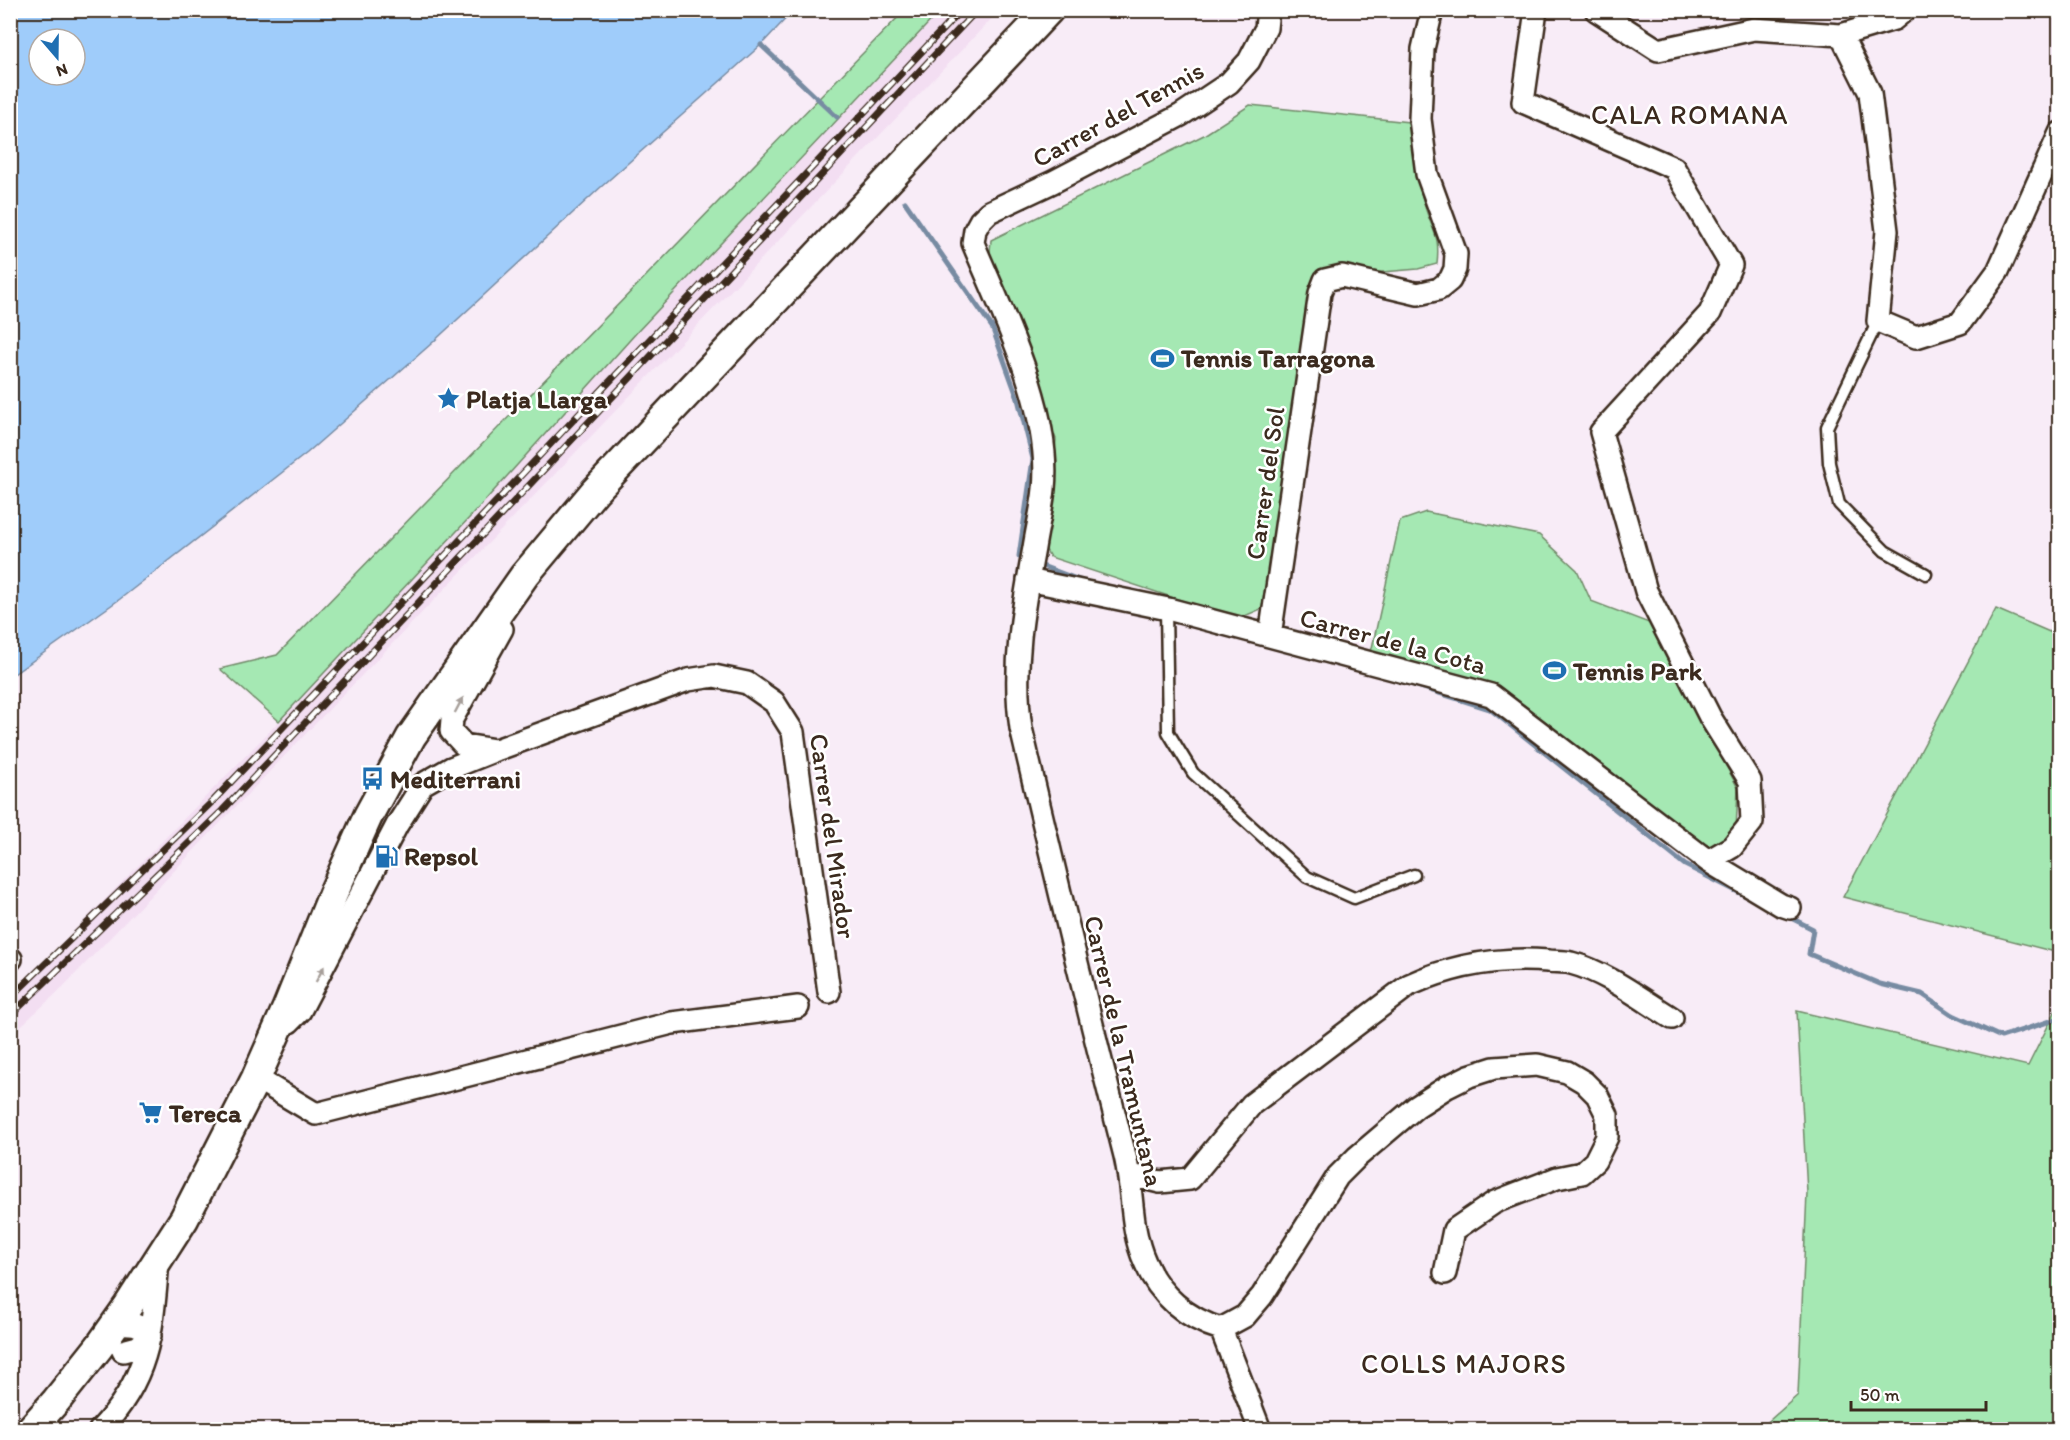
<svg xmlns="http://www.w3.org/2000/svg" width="2070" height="1440" viewBox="0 0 2070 1440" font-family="Itim,sans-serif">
	<rect width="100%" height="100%" fill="#f8ecf7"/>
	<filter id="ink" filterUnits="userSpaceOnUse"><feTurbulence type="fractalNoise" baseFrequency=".0167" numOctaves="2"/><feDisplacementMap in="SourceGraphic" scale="12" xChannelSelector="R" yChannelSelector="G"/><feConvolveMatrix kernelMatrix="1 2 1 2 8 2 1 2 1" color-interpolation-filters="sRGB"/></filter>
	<g filter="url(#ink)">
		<!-- built -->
		<path fill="#f3def2" d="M940 11H999L60 990 11 1035V992L36 970 264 737 471 516 638 331Z"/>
		<!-- green -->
		<path fill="#a5e8b3" stroke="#708968" stroke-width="1.5" d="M904 11H940L638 331 471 516 279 721 220 669 277 655Z
			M1250 105 1409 122C1413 151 1417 182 1426 210 1434 234 1440 236 1437 264L1418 269 1313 278 1267 599 1261 609 1238 619 1050 557 1046 550 1056 439 989 263 991 240 1204 135Z
			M1426 512 1539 535 1577 570 1591 601 1649 623 1738 788 1736 830 1728 840 1711 846 1695 841 1634 789 1499 686 1370 657 1400 521Z
			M1996 609 2059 636V953L1843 897Z
			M2059 1004V1429H1760L1798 1395 1807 1193 1797 1011 2028 1066Z"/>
		<!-- water -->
		<path fill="#9fccfa" stroke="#778ba2" stroke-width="1.5" fill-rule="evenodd" d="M11 10H793V11L761 45 601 187 431 344 307 453 120 599 11 676ZM39 39H75V75H39Z"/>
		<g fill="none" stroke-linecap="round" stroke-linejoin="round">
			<!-- stream -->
			<path stroke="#778ba2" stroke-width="5" d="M761 45 837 117
				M905 202 992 327 1018 399 1033 459 1019 556 1026 559
				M1037 564 1082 581
				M1411 684 1490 709 1685 865 1744 895
				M1787 916 1813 929 1809 954 1880 984 1922 994 1953 1015 2001 1037 2060 1018"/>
			<defs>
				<path id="lane" d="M1878 321 1827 427 1829 463 1839 504 1885 551 1926 574
					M1166 609 1168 732 1193 773 1307 877 1354 898 1414 875"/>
				<path id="street" d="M1268 10 1266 28 1249 61 1229 83 1181 115 1053 182 989 212 980 221 975 230 973 243C1003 315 1052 410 1044 489 1042 509 1037 528 1034 548 1023 607 1012 668 1021 728 1054 869 1088 1011 1124 1152 1134 1189 1129 1227 1145 1262 1159 1295 1187 1319 1221 1329L1245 1316 1262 1296 1338 1176 1357 1157 1416 1107 1447 1087 1469 1076 1494 1068 1537 1065 1567 1072 1584 1082 1597 1095 1607 1115V1137L1595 1161 1582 1173 1557 1178 1495 1202 1454 1230 1445 1273
					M1536 10 1523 102 1674 168 1731 265 1710 313 1601 432 1646 591 1710 717 1750 781 1752 822 1732 847 1708 861
					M1596 10 1658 50 1754 29 1841 35 1894 19 1905 10
					M1841 35 1870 93 1887 231 1878 321 1916 337 1960 323 1998 271 2060 133
					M1028 580 1168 609 1491 695 1708 861 1781 905 1790 908
					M1270 636 1320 293 1325 280 1342 276 1418 294 1439 289 1450 280 1455 269 1456 254 1427 174 1420 119 1423 49 1432 10
					M495 750 464 745 451 731 452 719 502 629
					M10 960 11 959
					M289 1022 300 1011 397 825 423 784 451 768 496 750 688 680 714 676 747 683 774 702 793 732 829 992
					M256 1078 316 1114 672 1023 798 1007
					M1131 1175 1160 1182 1190 1179 1252 1104 1409 985C1453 965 1499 957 1548 961 1555 962 1564 961 1571 963 1606 972 1641 999 1672 1018
					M116 1324C132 1323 140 1323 150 1336L138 1347 123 1351
					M1221 1329 1260 1430
					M100 1430C151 1376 152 1330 158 1261"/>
				<path id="secondary" d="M30 1430 56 1401 99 1347 128 1306 184 1219 256 1078 287 1008 333 894 368 816 411 737 524 576 595 491 1049 10"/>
			</defs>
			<!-- lane casing -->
			<use href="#lane" stroke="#3b2a1e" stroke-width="15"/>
			<!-- street casing -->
			<use href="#street" stroke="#3b2a1e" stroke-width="26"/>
			<!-- secondary casing -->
			<use href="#secondary" stroke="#3b2a1e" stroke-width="33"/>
			<!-- lane -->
			<use href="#lane" stroke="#fff" stroke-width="10"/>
			<!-- street -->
			<use href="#street" stroke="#fff" stroke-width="21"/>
			<!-- secondary -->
			<use href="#secondary" stroke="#fff" stroke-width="28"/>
			<defs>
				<path id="rail" d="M10 998 214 800 961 10
					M10 1016 222 811 977 10"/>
			</defs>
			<!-- rail casing -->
			<use href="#rail" stroke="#3b2a1e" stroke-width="7"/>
			<!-- rail -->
			<use href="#rail" stroke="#fff" stroke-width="4.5" stroke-dasharray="14" stroke-linecap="butt"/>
		</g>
		<!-- one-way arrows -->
		<defs><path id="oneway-solid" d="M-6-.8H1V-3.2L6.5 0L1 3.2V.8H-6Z" transform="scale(1.5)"/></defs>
		<g fill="#a79f9a">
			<use href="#oneway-solid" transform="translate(459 705) rotate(-62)"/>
			<use href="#oneway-solid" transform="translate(320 974) rotate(-62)"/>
		</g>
	</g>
	<!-- icons -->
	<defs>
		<symbol id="stadium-bare" viewBox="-9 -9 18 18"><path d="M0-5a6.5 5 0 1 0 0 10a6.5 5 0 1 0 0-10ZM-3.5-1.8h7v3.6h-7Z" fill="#1f6fb2" stroke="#fff" stroke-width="2.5" paint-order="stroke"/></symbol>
		<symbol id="sight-bare" viewBox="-9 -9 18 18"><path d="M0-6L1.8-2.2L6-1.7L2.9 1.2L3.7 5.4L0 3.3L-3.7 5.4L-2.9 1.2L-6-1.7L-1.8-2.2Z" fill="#1f6fb2" stroke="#fff" stroke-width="2.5" paint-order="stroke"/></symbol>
		<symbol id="bus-bare" viewBox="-9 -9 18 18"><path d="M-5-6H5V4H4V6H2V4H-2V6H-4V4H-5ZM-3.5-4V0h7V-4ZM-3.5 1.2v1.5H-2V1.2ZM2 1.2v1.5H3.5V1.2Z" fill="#1f6fb2" stroke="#fff" stroke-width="2.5" paint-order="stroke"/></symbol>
		<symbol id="fuel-bare" viewBox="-9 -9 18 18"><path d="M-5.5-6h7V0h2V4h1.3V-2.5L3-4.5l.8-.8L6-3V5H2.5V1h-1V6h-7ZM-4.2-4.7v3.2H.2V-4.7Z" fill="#1f6fb2" stroke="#fff" stroke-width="2.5" paint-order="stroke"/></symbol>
		<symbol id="supermarket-bare" viewBox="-9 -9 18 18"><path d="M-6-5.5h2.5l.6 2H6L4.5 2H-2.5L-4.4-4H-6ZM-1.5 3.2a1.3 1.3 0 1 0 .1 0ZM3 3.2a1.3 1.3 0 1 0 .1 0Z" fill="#1f6fb2" stroke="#fff" stroke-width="2.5" paint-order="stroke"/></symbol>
	</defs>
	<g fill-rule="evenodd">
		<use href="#stadium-bare" x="1146" y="342" width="33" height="33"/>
		<use href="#sight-bare" x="432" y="382" width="33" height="33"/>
		<use href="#stadium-bare" x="1538" y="654" width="33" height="33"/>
		<use href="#bus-bare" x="356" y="762" width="33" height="33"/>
		<use href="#fuel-bare" x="370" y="840" width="33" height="33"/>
		<use href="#supermarket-bare" x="134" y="1096" width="33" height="33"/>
	</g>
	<g text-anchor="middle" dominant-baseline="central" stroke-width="5" stroke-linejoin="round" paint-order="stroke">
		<!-- street labels -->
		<g font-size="26" fill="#3b2a1e" stroke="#fff">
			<text transform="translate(1118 114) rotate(-29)">Carrer del Tennis</text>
			<text transform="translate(1265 483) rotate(-82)">Carrer del Sol</text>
			<text transform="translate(1393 641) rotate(15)">Carrer de la Cota</text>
			<text transform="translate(833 836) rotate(82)">Carrer del Mirador</text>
			<text transform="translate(1124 1051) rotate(77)">Carrer de la Tramuntana</text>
		</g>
		<!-- poi labels -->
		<g font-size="26" font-weight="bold" fill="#3b2a1e" stroke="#fff" text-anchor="start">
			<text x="1181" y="358">Tennis Tarragona</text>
			<text x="466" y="399">Platja Llarga</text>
			<text x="1573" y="671">Tennis Park</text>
			<text x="390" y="779">Mediterrani</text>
			<text x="404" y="856">Repsol</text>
			<text x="169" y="1113">Tereca</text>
		</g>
		<!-- neighbourhood labels -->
		<g font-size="27" letter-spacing="1.5" fill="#3b2a1e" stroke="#fff">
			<text x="1690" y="114">CALA ROMANA</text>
			<text x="1464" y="1363">COLLS MAJORS</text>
		</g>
	</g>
	<!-- margin -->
	<rect width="2070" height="1440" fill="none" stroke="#fff" stroke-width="36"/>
	<rect x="18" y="18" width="2034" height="1404" fill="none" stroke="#3b2a1e" stroke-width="2" filter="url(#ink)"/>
	<!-- north arrow -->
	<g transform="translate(57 57) rotate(160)"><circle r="28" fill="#ffffff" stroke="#b1aaa5" stroke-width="1.5"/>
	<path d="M0-4.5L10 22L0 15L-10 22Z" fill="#1f6fb2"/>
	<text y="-9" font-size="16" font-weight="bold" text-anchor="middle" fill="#3b2a1e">N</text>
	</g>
	<!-- scale -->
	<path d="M1851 1401v9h135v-9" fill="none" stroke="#3b2a1e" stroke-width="3"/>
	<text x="1860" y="1401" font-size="18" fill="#3b2a1e" stroke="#ffffff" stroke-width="4.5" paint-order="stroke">50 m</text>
</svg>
